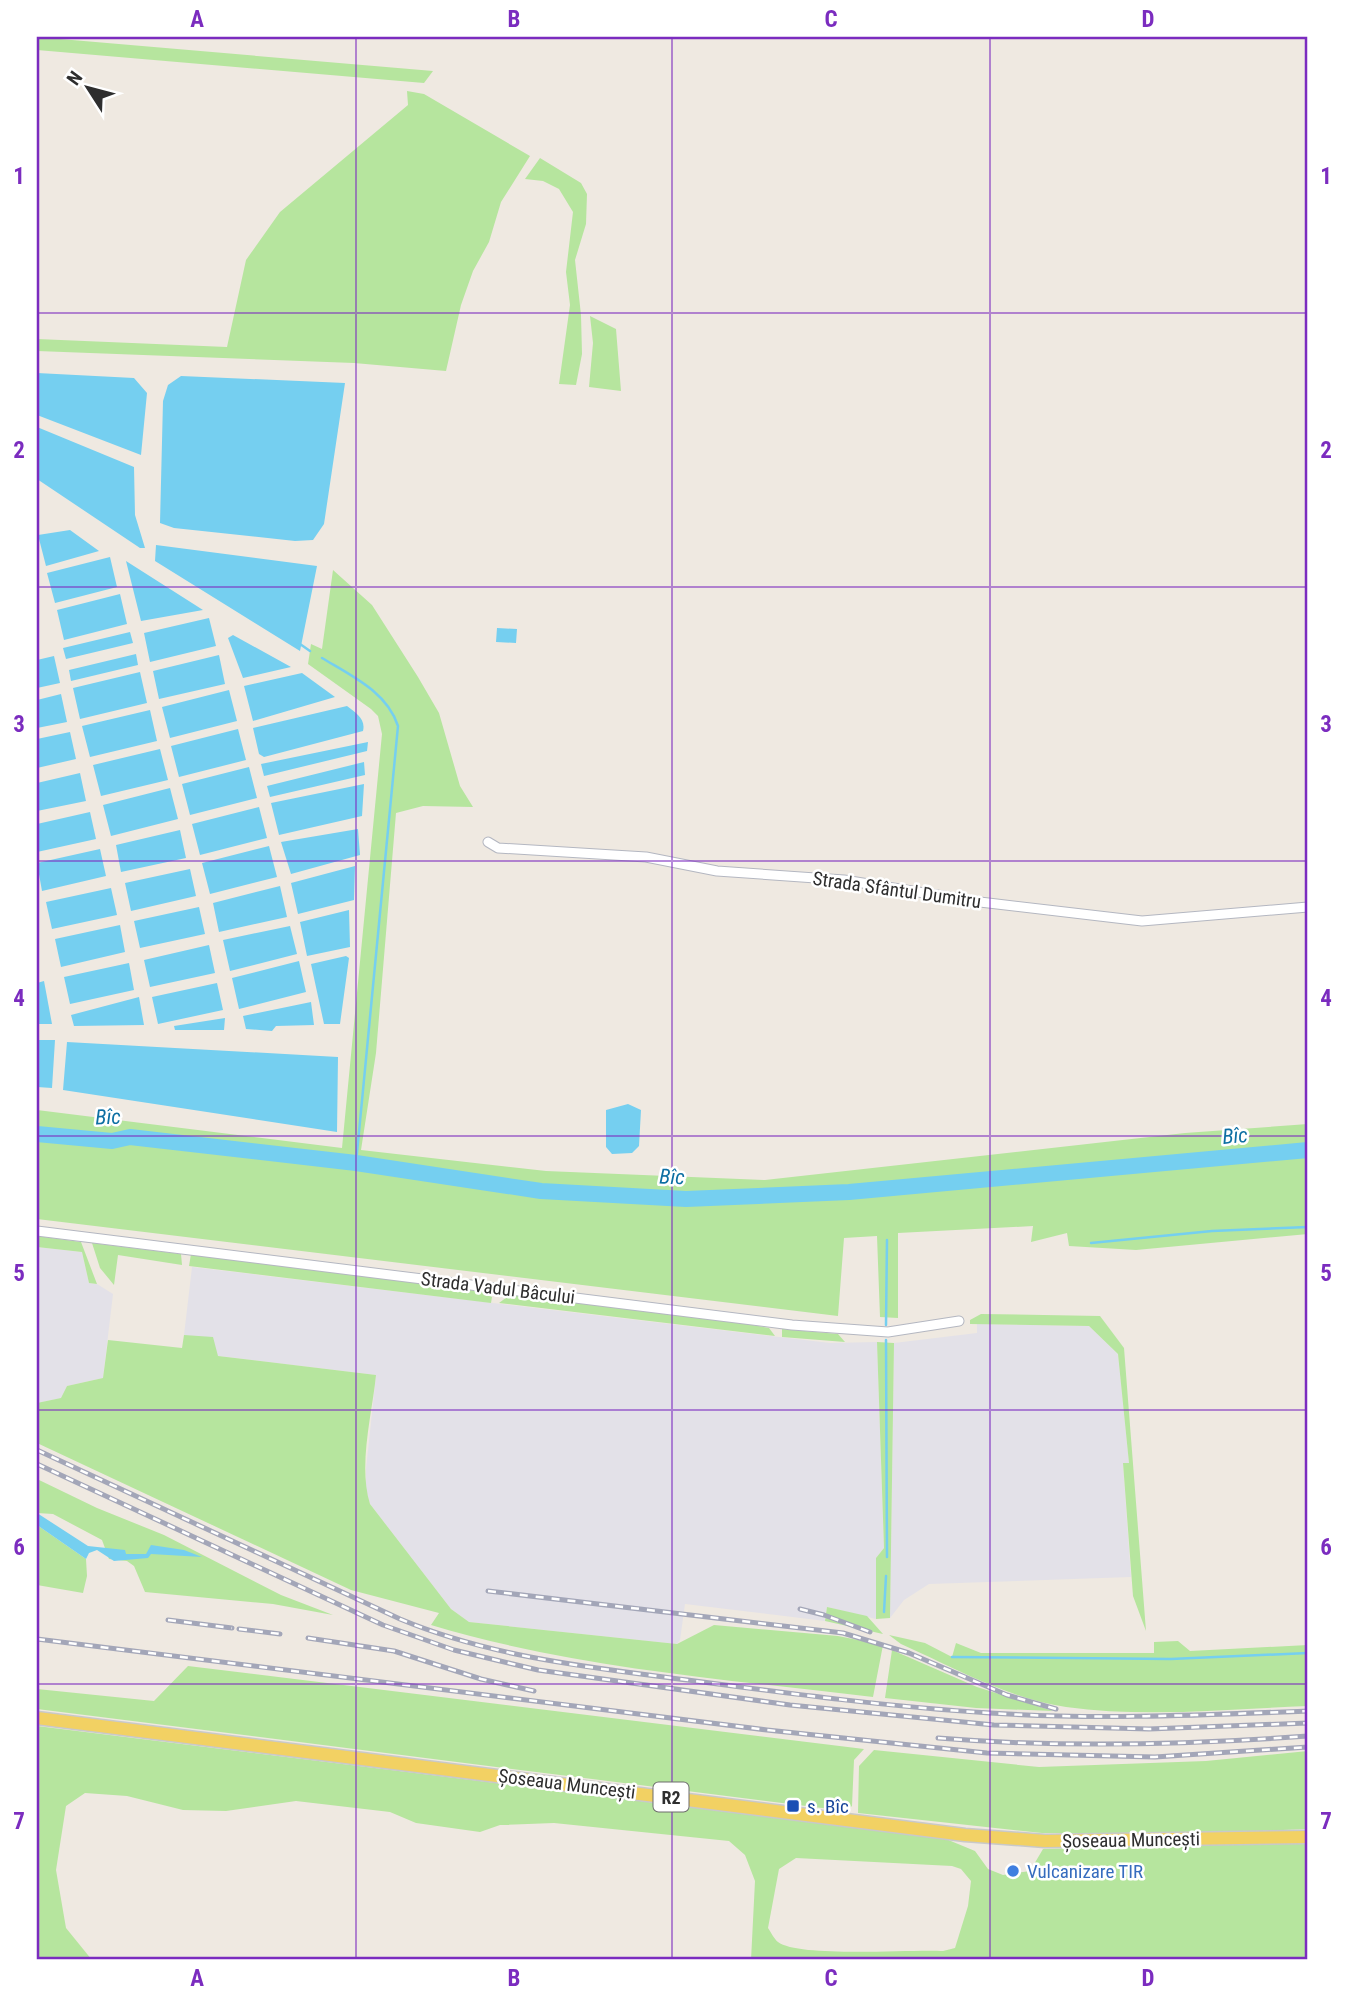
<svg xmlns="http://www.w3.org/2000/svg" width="1345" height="1997" viewBox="0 0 1345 1997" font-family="'Roboto Condensed',sans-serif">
	<rect width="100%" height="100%" fill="#efe9e1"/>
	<!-- industrial -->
	<path fill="#e3e1e8" d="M37 1247 82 1252 89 1283 97 1284 113 1294 103 1378 67 1386 62 1398 37 1403Z
		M192 1267 830 1343 877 1342 884 1548 876 1558V1619L827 1607 825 1621 685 1604 680 1640 677 1644 469 1622 451 1609 370 1504 366 1490V1469L376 1375 218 1356 184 1335Z
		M977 1324 1089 1326 1118 1354 1129 1463 1123 1464 1131 1577 929 1584 904 1600 890 1618 894 1343 977 1333Z"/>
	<!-- green -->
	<path fill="#b6e59e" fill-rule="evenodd" d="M37 37 433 71 424 83 37 50Z
		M407 91 424 94 530 156 501 202 489 242 473 271 461 305 446 371 354 363 37 351V339L227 347 246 260 280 212 408 105Z
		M540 158 581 183 587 194 586 224 575 260 581 315 582 354 576 385 559 384 570 305 566 272 573 212 559 189 543 181 525 179Z
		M590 316 616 329 621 391 589 387 593 343Z
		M333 570 372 605 418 677 439 713 460 786 473 807 423 806 396 813 376 1053 361 1150 546 1171 765 1180 1185 1133 1308 1124V1234L1136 1250 1069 1246 1067 1233 1031 1242 1033 1226 898 1233V1318L880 1317 877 1236 844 1238 838 1316 37 1219V1110L342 1148 382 734 378 716 371 709 308 664 311 644 322 649Z
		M37 1236 81 1242 97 1284 89 1283 82 1252 37 1247Z
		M92 1243 181 1254 182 1265 118 1255 114 1285 100 1268Z
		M191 1254 484 1291 492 1297 491 1303 189 1266Z
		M511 1294 741 1323 769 1328 775 1336 499 1303Z
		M981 1314 1100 1316 1124 1348 1146 1631 1133 1596 1123 1463H1129L1118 1354 1089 1326 970 1324V1320Z
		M782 1329 838 1334 845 1342 782 1337Z
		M184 1335 213 1337 218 1356 376 1375C372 1415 358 1465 370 1504L451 1609 469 1622 677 1644 714 1625 838 1636 883 1645 873 1697C725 1679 574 1668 431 1625L439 1613 351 1590 37 1443V1403L61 1398 67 1386 103 1378 108 1340 182 1348Z
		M877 1342 894 1343 890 1618 876 1619V1558L884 1548Z
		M37 1479 97 1508 164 1535 281 1595 333 1615 273 1604 145 1592 134 1566 127 1561 109 1559 102 1540 53 1514 37 1513Z
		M37 1525 86 1559 87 1576 83 1593 37 1585Z
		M827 1607 867 1616 883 1634 825 1621Z
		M889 1635 925 1643 952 1657 956 1643 981 1653H1154V1642L1178 1641 1190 1651 1308 1645V1706C1229 1709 1146 1718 1066 1707 1009 1699 953 1667 901 1644Z
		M892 1650 977 1687 1053 1711 976 1708 885 1698Z
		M188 1666 864 1749 854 1760 852 1806 846 1811 37 1709V1689L154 1701Z
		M37 1726 946 1839 975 1851 988 1869 1003 1875 1030 1871 1043 1849 1308 1842V1960H751L755 1881 745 1855 729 1841 554 1823 500 1825 480 1832 416 1823 390 1812 296 1801 226 1811 183 1810 127 1796 85 1793 66 1806 56 1870 66 1928 92 1960H37ZM796 1858 952 1866 961 1869 971 1881 968 1906 955 1948 943 1951C911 1949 799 1958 778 1942 774 1939 771 1932 768 1928L779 1869Z
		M874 1750 1039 1767 1206 1761 1308 1751V1829L1212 1833H1042L858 1813 859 1766Z"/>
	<!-- water -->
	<path fill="#75cff0" d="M37 373 134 378 147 393 141 455 37 415Z
		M181 376 345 383 324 524 313 540 295 541 174 528 160 523 163 401 168 385Z
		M37 427 134 467 135 515 145 548H140L37 479Z
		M70 530 99 551 46 566 38 535Z
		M156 545 317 566 300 651 155 561Z
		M110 557 117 587 55 603 47 573Z
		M126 561 203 610 141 621Z
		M120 594 127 624 64 640 57 610Z
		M209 618 216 646 150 662 144 633Z
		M497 628 517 629 516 643 496 642Z
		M130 632 133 643 66 659 63 648Z
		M233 635 291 667 243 678 228 638Z
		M136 654 138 665 71 681 69 670Z
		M219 655 225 684 159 699 153 671Z
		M54 656 60 683 37 688V660Z
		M140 672 147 703 80 719 73 688Z
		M302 673 335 697 253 721 244 686Z
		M229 690 237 721 170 738 162 707Z
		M61 694 67 722 37 728V700Z
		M347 706C356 713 366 719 363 731L264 757 259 754 253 728Z
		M150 710 157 741 90 757 82 726Z
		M238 729 246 760 179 777 171 746Z
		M70 732 76 759 37 768V739Z
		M368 742 367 751 264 776 261 764Z
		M160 749 168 780 101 796 93 765Z
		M364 762 365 775 270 797 267 786Z
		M249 767 257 798 190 815 182 784Z
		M80 773 86 801 37 811V783Z
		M364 784 362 816 279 835 271 803Z
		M170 788 178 819 111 836 103 805Z
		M259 807 267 838 200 855 192 824Z
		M90 812 96 839 37 852V824Z
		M358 829 360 855 291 874 281 842Z
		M180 830 186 858 121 872 116 845Z
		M269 846 277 877 210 894 202 863Z
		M100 849 106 876 42 891 37 863Z
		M355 866 354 900 298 914 291 883Z
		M190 869 196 896 131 911 125 883Z
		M280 886 287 917 219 932 213 903Z
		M111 888 117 915 52 929 46 902Z
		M199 907 205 934 140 948 134 921Z
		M349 910 350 947 307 956 300 922Z
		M120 925 125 952 61 967 55 939Z
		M290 926 297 954 230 971 223 940Z
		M209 945 215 973 150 987 144 960Z
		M346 956 349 958 340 1024H324L311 964Z
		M299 961 306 992 239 1009 232 978Z
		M129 963 134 990 70 1004 64 977Z
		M44 981 52 1024H37V983Z
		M217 983 223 1010 158 1024 152 997Z
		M139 997 144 1025 74 1026 71 1015Z
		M311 1002 314 1025 276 1026 272 1031 246 1029 243 1016Z
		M225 1018 224 1030H175L174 1026Z
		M37 1040H55L52 1088 37 1087Z
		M67 1042 338 1057 337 1132 63 1090Z
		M628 1104 641 1110 639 1146 632 1153 612 1154 606 1147V1110Z
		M37 1513 88 1546 125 1550 126 1554H146L151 1545 184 1550 202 1557 151 1554 148 1558 114 1561 97 1550 89 1553 86 1559 37 1525Z"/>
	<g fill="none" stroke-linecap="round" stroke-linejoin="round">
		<!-- stream -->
		<path stroke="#75cff0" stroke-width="2.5" d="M300 644 310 651
			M322 658C352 676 387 692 398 726L356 1163
			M1091 1243 1212 1231 1308 1227
			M886 1325 887 1240
			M886 1340 887 1557
			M884 1612 886 1576
			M952 1657 1171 1659 1308 1653"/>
		<!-- river -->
		<path stroke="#75cff0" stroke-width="16" d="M37 1134 112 1141 130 1137 356 1163 541 1191 686 1199 849 1192 1308 1150"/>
		<defs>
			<path id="minor" d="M488 842 498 848 646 857 717 871 844 880 980 902 1142 921 1308 907
				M37 1231 792 1325 888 1332 959 1321"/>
			<path id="major" d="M37 1718 965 1835 1045 1841 1308 1837"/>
		</defs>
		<!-- minor casing -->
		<use href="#minor" stroke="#b4b7c1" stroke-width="11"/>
		<!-- major casing -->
		<use href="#major" stroke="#c9c9c9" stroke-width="15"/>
		<!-- minor -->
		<use href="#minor" stroke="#fff" stroke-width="9"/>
		<!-- major -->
		<use href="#major" stroke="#f2d163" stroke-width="12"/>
		<defs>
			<path id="rail" d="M37 1450 400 1619C493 1658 595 1668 695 1681 793 1694 891 1707 990 1713 1096 1720 1202 1715 1308 1711
				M37 1464 383 1625 454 1650 538 1670 790 1705 994 1725 1149 1729 1308 1723
				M488 1591 843 1633 909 1653 1007 1695 1056 1709
				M800 1609 824 1615 870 1632
				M168 1620 232 1628
				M239 1629 280 1634
				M308 1638 394 1651 481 1679 534 1691
				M37 1639 767 1730 987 1753 1155 1757 1308 1747
				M938 1738C1062 1748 1184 1745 1308 1736"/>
		</defs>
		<!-- rail casing -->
		<use href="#rail" stroke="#a3a6b8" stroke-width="5"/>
		<!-- rail -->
		<use href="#rail" stroke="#fff" stroke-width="2.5" stroke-dasharray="8" stroke-linecap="butt"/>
	</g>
	<!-- grid -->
	<path fill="none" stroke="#7b2cbf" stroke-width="2" stroke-opacity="0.55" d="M356 37V1960M672 37V1960M990 37V1960M37 313H1308M37 587H1308M37 861H1308M37 1136H1308M37 1410H1308M37 1684H1308"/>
	<!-- markers -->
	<rect fill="#1a4fb4" stroke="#fff" stroke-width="2.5" x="786" y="1799" width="14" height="14" rx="3.5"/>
	<circle fill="#3f7fe0" stroke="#fff" stroke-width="2.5" cx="1013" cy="1871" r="7"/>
	<g text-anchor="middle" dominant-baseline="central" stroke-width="5" stroke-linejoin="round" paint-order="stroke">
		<!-- shield labels -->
		<rect fill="#fff" stroke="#6d6d6d" stroke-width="2" x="653.5" y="1782.5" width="35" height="29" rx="5"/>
		<g font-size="18" font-weight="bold" fill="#2e2e2e">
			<text x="671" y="1797">R2</text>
		</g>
		<!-- street labels -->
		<g font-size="19" fill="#2e2e2e" stroke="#fff">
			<text transform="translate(897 890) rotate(8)">Strada Sfântul Dumitru</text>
			<text transform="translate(498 1288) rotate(7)">Strada Vadul Bâcului</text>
			<text transform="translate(567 1784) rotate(7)">Șoseaua Muncești</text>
			<text transform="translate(1131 1840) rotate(-1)">Șoseaua Muncești</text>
		</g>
		<!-- transit labels -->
		<g font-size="19" fill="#164399" stroke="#fff" text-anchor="start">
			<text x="807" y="1806">s. Bîc</text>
		</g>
		<!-- shop labels -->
		<g font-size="19" fill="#366cbe" stroke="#fff" text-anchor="start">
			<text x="1027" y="1871">Vulcanizare TIR</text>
		</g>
		<!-- water labels -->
		<g font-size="21" font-style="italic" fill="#0d6fa3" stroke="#fff">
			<text transform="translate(108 1117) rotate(-2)">Bîc</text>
			<text transform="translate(1235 1136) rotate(-5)">Bîc</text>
			<text transform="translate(672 1177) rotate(2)">Bîc</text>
		</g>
	</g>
	<!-- border -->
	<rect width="1345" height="1997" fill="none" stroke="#ffffff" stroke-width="77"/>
	<!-- north arrow -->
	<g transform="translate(88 88) rotate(306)" stroke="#ffffff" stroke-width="5" paint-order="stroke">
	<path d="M0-5L12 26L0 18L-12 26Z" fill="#2e2e2e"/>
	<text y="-10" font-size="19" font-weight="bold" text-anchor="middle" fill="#2e2e2e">N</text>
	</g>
	<rect x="38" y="38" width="1268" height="1920" fill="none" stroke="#7b2cbf" stroke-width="2.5"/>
	<g font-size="23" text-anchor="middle" font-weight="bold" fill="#7b2cbf">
		<text x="197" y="27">A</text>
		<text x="514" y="27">B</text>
		<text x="831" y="27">C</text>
		<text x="1148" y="27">D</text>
		<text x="19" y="184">1</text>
		<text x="1326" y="184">1</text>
		<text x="19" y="458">2</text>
		<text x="1326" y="458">2</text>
		<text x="19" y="732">3</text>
		<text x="1326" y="732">3</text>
		<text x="19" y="1006">4</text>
		<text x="1326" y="1006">4</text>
		<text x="19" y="1281">5</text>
		<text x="1326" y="1281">5</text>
		<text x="19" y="1555">6</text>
		<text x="1326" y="1555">6</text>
		<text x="19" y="1829">7</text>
		<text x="1326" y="1829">7</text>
		<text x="197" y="1986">A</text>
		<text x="514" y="1986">B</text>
		<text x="831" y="1986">C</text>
		<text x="1148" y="1986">D</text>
	</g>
</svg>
